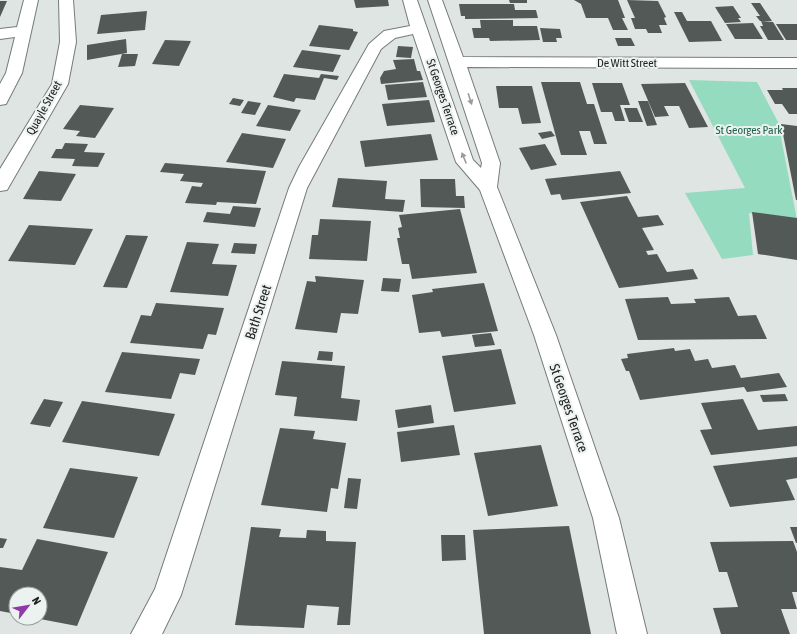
<svg xmlns="http://www.w3.org/2000/svg" width="797" height="634" viewBox="0 0 797 634" font-family="'Asap Condensed',sans-serif">
	<rect width="100%" height="100%" fill="#dfe5e2"/>
	<!-- green -->
	<path fill="#95dbbf" d="M689 80 757 82 778 122 797 220 749 213 753 255 722 259 685 193 745 188Z"/>
	<!-- building -->
	<path fill="#535956" d="M354 0H388L389 6 356 8Z
		M509 0H527V3H510Z
		M574 0H618L625 18H622L628 30H613L608 18H586L581 4Z
		M627 0 658 1 666 17 664 18 667 25H659L662 33H648L646 29H635L631 18H635Z
		M0 1H7L0 17Z
		M751 3H760L772 21H760L756 16H760Z
		M459 4H514L515 10H536L538 18 465 19V16H461Z
		M733 6 741 18H738L741 22 725 23 715 7Z
		M147 11 145 30 97 34 101 15Z
		M674 12H682L687 21H711L722 41 689 42Z
		M480 20H513V26H537L540 40 490 41 489 38H474L472 28H481Z
		M761 21 773 22 784 40H768L760 26H763Z
		M753 23 763 39H735L726 24Z
		M776 24H797V40H786Z
		M319 25 353 29V31L358 32 349 50 309 46Z
		M540 28 560 29 562 38H556L557 42H543Z
		M615 38H631L635 46H618Z
		M126 39 127 53 87 60V45Z
		M165 40 191 41 179 66 152 64Z
		M398 46 413 47 411 58 396 57Z
		M302 50 341 55 333 72 293 67Z
		M122 54H138L135 66 118 67Z
		M414 59 417 71H420L423 80 381 84 380 78 384 71 396 69 393 60Z
		M284 74 319 78 321 74 339 76 337 80 324 78 315 100 296 98 294 102 273 97Z
		M423 82 427 97 388 100 385 85Z
		M541 82H580L587 104H594L607 144H594L590 131H579L587 155H561Z
		M592 83H622L630 105H620L625 121H615L612 112H601Z
		M685 83 708 127 689 128 679 106H664L669 116 655 117 641 84Z
		M496 86H532L541 123 522 124 518 108H499Z
		M782 88H797V114H789L782 104H775L767 90H783Z
		M233 98 244 100 240 106 229 104Z
		M429 100 435 122 387 126 382 104Z
		M248 101 261 103 255 115 241 113Z
		M638 101H648L657 125 647 126Z
		M80 105 114 108 95 138 76 136 80 131 63 129Z
		M268 105 301 110 290 131 256 126Z
		M624 108H637L643 122H629Z
		M781 124 797 126V200H796Z
		M551 131 555 136 542 139 538 133Z
		M242 133 286 139 273 168 226 162Z
		M431 134 438 160 365 167 360 141Z
		M65 143 88 144 84 152 105 153 98 167 72 166 75 159 51 158 56 149H62Z
		M545 144 557 165 531 170 519 148Z
		M165 163 266 171 256 204 217 202 216 205 185 203 192 186 201 187 203 183 180 181 184 174 160 172Z
		M39 171 76 174 61 201 23 199Z
		M620 171 631 193 562 200 560 194 551 195 545 179Z
		M338 178 387 181 385 199 405 200 403 212 332 207Z
		M420 179H455L456 196H464L465 208 421 207Z
		M627 196 638 217 658 215 664 225 642 228 654 250 646 251 648 255 657 254 667 272 693 269 698 279 619 288 580 202Z
		M233 206 261 208 255 227 203 222 207 212 230 214Z
		M460 209 477 273 412 279 409 264H402L397 238H400L398 228 402 227 399 215Z
		M752 212 797 218V260L758 254Z
		M320 219 371 221 367 261 309 259 312 235H318Z
		M29 225 93 229 75 265 8 261Z
		M126 235 148 236 127 288 103 287Z
		M187 242 219 244 212 264 237 265 228 296 170 292Z
		M234 243 257 244 255 254 231 253Z
		M315 276 364 280 358 314 341 313 337 333 295 329 307 281 316 282Z
		M383 278 401 279 399 292 381 291Z
		M484 283 498 331 442 337 440 331 419 333 412 295 433 292 432 289Z
		M668 297 671 304 696 303 694 299 729 297 738 316 756 315 767 339 638 340 625 299Z
		M156 303 224 308 216 335 208 334 203 349 130 343 141 315 151 316Z
		M491 333 495 345 475 347 472 335Z
		M674 348 675 351 690 349 695 361 708 359 712 368 735 365 741 378 779 373 787 387 747 392 744 387 640 400 629 371H626L621 359 628 358 627 354Z
		M501 349 516 404 454 412 442 356Z
		M319 351 333 352 332 361 317 360Z
		M122 352 200 359 195 375 180 373 171 399 105 392Z
		M282 361 345 366 341 398 360 400 357 421 294 416 297 397 275 395Z
		M785 394 788 401 763 402 760 395Z
		M44 399 63 402 50 427 30 424Z
		M743 399 758 430 797 426V446L711 455 700 430 712 429 701 403Z
		M82 401 175 414 159 456 62 442Z
		M431 405 434 423 398 428 395 410Z
		M454 425 460 455 401 462 397 432Z
		M280 428 315 431 313 439 346 443 338 489 331 488 327 512 261 505Z
		M541 445 558 506 488 516 474 453Z
		M797 457V478L786 480 795 500 730 507 713 466Z
		M70 468 138 477 114 538 43 528Z
		M348 478 361 479 357 509 344 508Z
		M569 526 591 634H484L473 530Z
		M251 527 281 529 279 537 306 538 307 530 326 531V541L356 542 350 625H337L339 607 307 605 304 628 235 625Z
		M790 527H797V543H796Z
		M441 535H465L466 560 442 561Z
		M0 538 7 539 3 548H0Z
		M37 539 108 552 77 626 40 619V594H16V614L0 611V567L22 570Z
		M793 541 797 552V592H792L797 609H781L790 634H721L713 608 738 607 727 572H719L710 542Z"/>
	<g fill="none" stroke-linecap="round" stroke-linejoin="round">
		<defs>
			<path id="minor" d="M24 0H38L22 73 6 104 0 105V84L6 73 15 37 0 39V29L17 27Z
				M59 0H73L76 42 68 84 7 190 0 191V169L52 84 60 42Z
				M403 0H417L473 160 481 168 482 163 428 0H442L463 57 797 58V68L467 67 500 163 497 187 556 335 619 518 647 634H617L593 518 534 335 480 190 456 162 413 34 395 38 381 49 307 188 181 595 162 634H131L155 589 289 188 299 167 369 44 384 31 410 26Z"/>
		</defs>
		<!-- minor casing -->
		<use href="#minor" stroke="#757b79" stroke-width="2"/>
		<!-- minor -->
		<use href="#minor" fill="#fff" fill-rule="evenodd"/>
	</g>
	<!-- one-way arrows -->
	<defs><path id="oneway-solid" d="M-6-.8H1V-3.2L6.5 0L1 3.2V.8H-6Z"/></defs>
	<g fill="#999b9a">
		<use href="#oneway-solid" transform="translate(470 99) rotate(72)"/>
		<use href="#oneway-solid" transform="translate(464 158) rotate(-112)"/>
	</g>
	<g text-anchor="middle" dominant-baseline="central" stroke-width="4" stroke-linejoin="round" paint-order="stroke">
		<!-- far-street labels -->
		<g font-size="12" fill="#1d201f" stroke="#ecf2ef">
			<text x="627" y="63">De Witt Street</text>
			<text transform="translate(443 97) rotate(71)">St Georges Terrace</text>
			<text transform="translate(44 108) rotate(-61)">Quayle Street</text>
		</g>
		<!-- far-park labels -->
		<g font-size="12" fill="#1e624b" stroke="#ecf2ef">
			<text x="749" y="130">St Georges Park</text>
		</g>
		<!-- street labels -->
		<g font-size="14" fill="#1d201f" stroke="#ecf2ef">
			<text transform="translate(258 312) rotate(-72)">Bath Street</text>
			<text transform="translate(569 408) rotate(71)">St Georges Terrace</text>
		</g>
	</g>
	<!-- north arrow -->
	<g transform="translate(28 606) rotate(59)"><circle r="19" fill="#ecf2ef" stroke="#999e9c"/>
	<path d="M0-3L7 15L0 10L-7 15Z" fill="#8e3ba9"/>
	<text y="-6" font-size="11" font-weight="bold" text-anchor="middle" fill="#1d201f">N</text>
	</g>
</svg>
